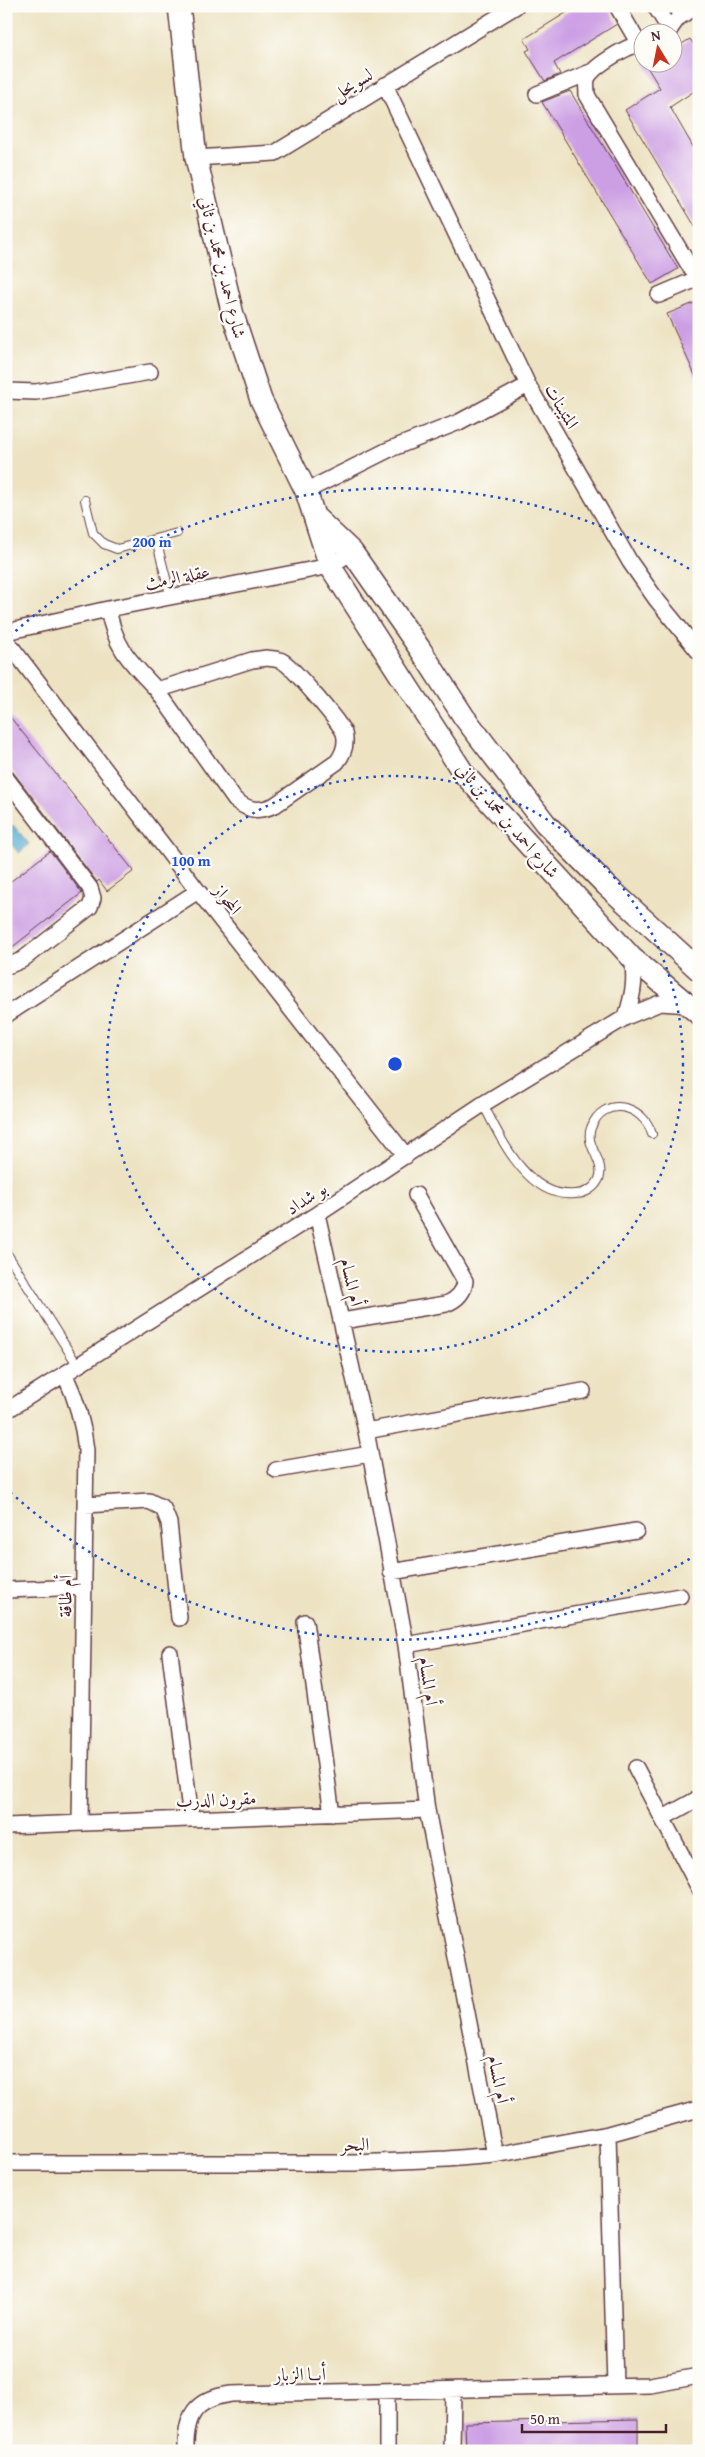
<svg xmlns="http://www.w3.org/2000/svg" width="705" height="2457" viewBox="0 0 705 2457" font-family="'Gentium Book Plus',Amiri,serif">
	<rect width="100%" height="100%" fill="#fdfcf7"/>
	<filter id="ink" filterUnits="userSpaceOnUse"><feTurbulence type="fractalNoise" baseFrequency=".02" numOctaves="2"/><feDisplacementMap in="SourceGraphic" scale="10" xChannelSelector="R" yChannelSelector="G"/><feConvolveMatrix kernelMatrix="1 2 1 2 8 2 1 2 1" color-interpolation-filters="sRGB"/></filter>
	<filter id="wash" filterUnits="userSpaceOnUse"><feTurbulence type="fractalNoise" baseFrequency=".0096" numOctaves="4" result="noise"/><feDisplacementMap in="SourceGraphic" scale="20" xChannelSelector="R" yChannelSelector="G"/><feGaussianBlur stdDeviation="1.12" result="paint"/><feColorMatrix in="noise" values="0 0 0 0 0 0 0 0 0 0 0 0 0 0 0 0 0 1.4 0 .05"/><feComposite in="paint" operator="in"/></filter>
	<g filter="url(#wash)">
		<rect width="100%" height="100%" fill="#ede3c3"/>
		<!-- water -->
		<path fill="#54add1" stroke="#4f667e" d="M13 825 29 844 19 853 6 838V828Z"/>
		<g id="blocks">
			<!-- building -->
			<path fill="#cc9ee4" d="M577 6H608L617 24 554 63 560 74 545 81 526 51 530 49 524 39Z
				M690 39 699 52V88L670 107 699 157V233L625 110 660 88 644 62H672V50Z
				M570 91 678 269 652 284 542 102Z
				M699 301V384L667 314Z
				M6 712 134 871 107 891 99 880 97 882 13 772 6 769Z
				M50 851 82 893 6 952V885Z
				M638 2419V2451H466L465 2423Z"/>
		</g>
	</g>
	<g filter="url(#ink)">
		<use href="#blocks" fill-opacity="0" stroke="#623c42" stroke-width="1"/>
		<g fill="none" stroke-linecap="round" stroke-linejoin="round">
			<defs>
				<path id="lane" d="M85 500 93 533 104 544 117 549 177 533
					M156 539 171 598
					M483 1104C501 1139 528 1199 575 1194 585 1194 595 1188 599 1179 606 1161 584 1146 591 1128 603 1095 643 1104 652 1134
					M6 1252 78 1366"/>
				<path id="street" d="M617 6 639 44
					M655 6 670 30
					M668 32 678 18 696 6
					M642 44C629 44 592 67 587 79 586 84 587 90 587 95L690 267 699 275
					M385 85 528 385
					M537 94 593 71
					M196 158 275 153 516 6
					M659 295 699 278
					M6 391 36 392 150 372
					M306 491 388 450 459 422 528 385 630 562 656 599 699 652
					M108 609C116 650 130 661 157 690
					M6 632 108 609 330 566 352 552
					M6 640 198 891 406 1156
					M267 658C272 659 278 659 282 661 292 666 340 723 344 733 347 744 344 753 337 762L275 805C259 812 249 811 235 800L157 690 252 660Z
					M6 778 90 888 93 898 90 907 22 960 10 965 6 963
					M6 1015 198 891
					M626 1017C633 995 636 980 632 958
					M317 1214 366 1431 406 1645 427 1810 495 2155
					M342 1321 446 1304C456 1300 464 1293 465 1281L416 1195
					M65 1375C77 1400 83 1422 86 1450L80 1822
					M6 1411 317 1214 483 1104 626 1017 660 1003 690 1005
					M366 1431 583 1391
					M276 1470 370 1454
					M85 1505 149 1501 163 1508 169 1523 179 1618
					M391 1572 636 1531
					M6 1590 84 1587
					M305 1622 332 1814
					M406 1645 680 1596
					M170 1653 191 1818
					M636 1768 699 1888
					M663 1818 699 1798
					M6 1826 427 1810
					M608 2134 615 2386
					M6 2163H355L447 2159 495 2155 608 2134 699 2109
					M186 2451C185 2415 195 2399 231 2394L650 2385 699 2376
					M387 2451V2391
					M452 2451 453 2390"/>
				<path id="secondary" d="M179 6 196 158 233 315 261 400 306 491 330 566 464 774 632 958 699 1014
					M316 518 352 552 420 649 464 717 545 823 606 885 699 970"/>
			</defs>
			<!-- lane casing -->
			<use href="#lane" stroke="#623c42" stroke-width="10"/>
			<!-- street casing -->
			<use href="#street" stroke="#623c42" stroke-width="18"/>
			<!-- secondary casing -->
			<use href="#secondary" stroke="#623c42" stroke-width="24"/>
			<!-- lane -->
			<use href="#lane" stroke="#fff" stroke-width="8"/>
			<!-- street -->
			<use href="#street" stroke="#fff" stroke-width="15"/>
			<!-- secondary -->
			<use href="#secondary" stroke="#fff" stroke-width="21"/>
		</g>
	</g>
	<!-- distance rings -->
	<g fill="none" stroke="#1d4ed8" stroke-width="2.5" stroke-dasharray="2.5 5">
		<circle cx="395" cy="1064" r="288"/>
		<path d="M696 1555A576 576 0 0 1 10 1492M10 636A576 576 0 0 1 696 573"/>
	</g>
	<g text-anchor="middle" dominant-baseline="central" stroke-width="4.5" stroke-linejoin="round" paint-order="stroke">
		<!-- street labels -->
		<g font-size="18" fill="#4a1f2b" stroke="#fdfcf7">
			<text transform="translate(352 84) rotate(-32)">لسويحل</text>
			<text transform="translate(223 267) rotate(76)">شارع احمد بن محمد بن ثاني</text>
			<text transform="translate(562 406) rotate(59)">المتيبنات</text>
			<text transform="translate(177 577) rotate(-11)">عقلة الرمث</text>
			<text transform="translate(508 820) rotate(49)">شارع احمد بن محمد بن ثاني</text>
			<text transform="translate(228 899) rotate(52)">المحواز</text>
			<text transform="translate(306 1198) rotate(-33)">بو شداد</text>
			<text transform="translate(352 1282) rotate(77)">أم المسام</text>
			<text transform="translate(65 1596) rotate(-89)">أم طاقة</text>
			<text transform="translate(429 1681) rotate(82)">أم المسام</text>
			<text transform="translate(216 1799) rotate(-2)">مقرون الدرب</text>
			<text transform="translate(499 2079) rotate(79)">أم المسام</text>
			<text transform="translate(355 2144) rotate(-1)">البحر</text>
			<text transform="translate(300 2374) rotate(-1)">أبــا الزبار</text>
		</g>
	</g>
	<circle cx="395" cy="1064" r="8" fill="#1d4ed8" stroke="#fdfcf7" stroke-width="2.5"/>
	<g font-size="15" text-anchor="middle" font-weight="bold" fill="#1d4ed8" stroke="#fdfcf7" stroke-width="4.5" stroke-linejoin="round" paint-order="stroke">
		<text x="152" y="547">200 m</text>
		<text x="191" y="866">100 m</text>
	</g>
	<!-- margin -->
	<rect width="705" height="2457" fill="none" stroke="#fdfcf7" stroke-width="25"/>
	<!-- north arrow -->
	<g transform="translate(658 48) rotate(350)"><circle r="24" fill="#fdfcf7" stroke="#b5a4a5"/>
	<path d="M0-4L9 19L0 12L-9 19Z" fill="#c8321e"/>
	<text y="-8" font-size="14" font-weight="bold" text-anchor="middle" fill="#4a1f2b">N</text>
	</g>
	<!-- scale -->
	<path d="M522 2424v8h144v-8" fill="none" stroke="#4a1f2b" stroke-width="2.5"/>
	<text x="530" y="2424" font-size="15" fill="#4a1f2b" stroke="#fdfcf7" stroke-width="4" paint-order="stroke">50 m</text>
</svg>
